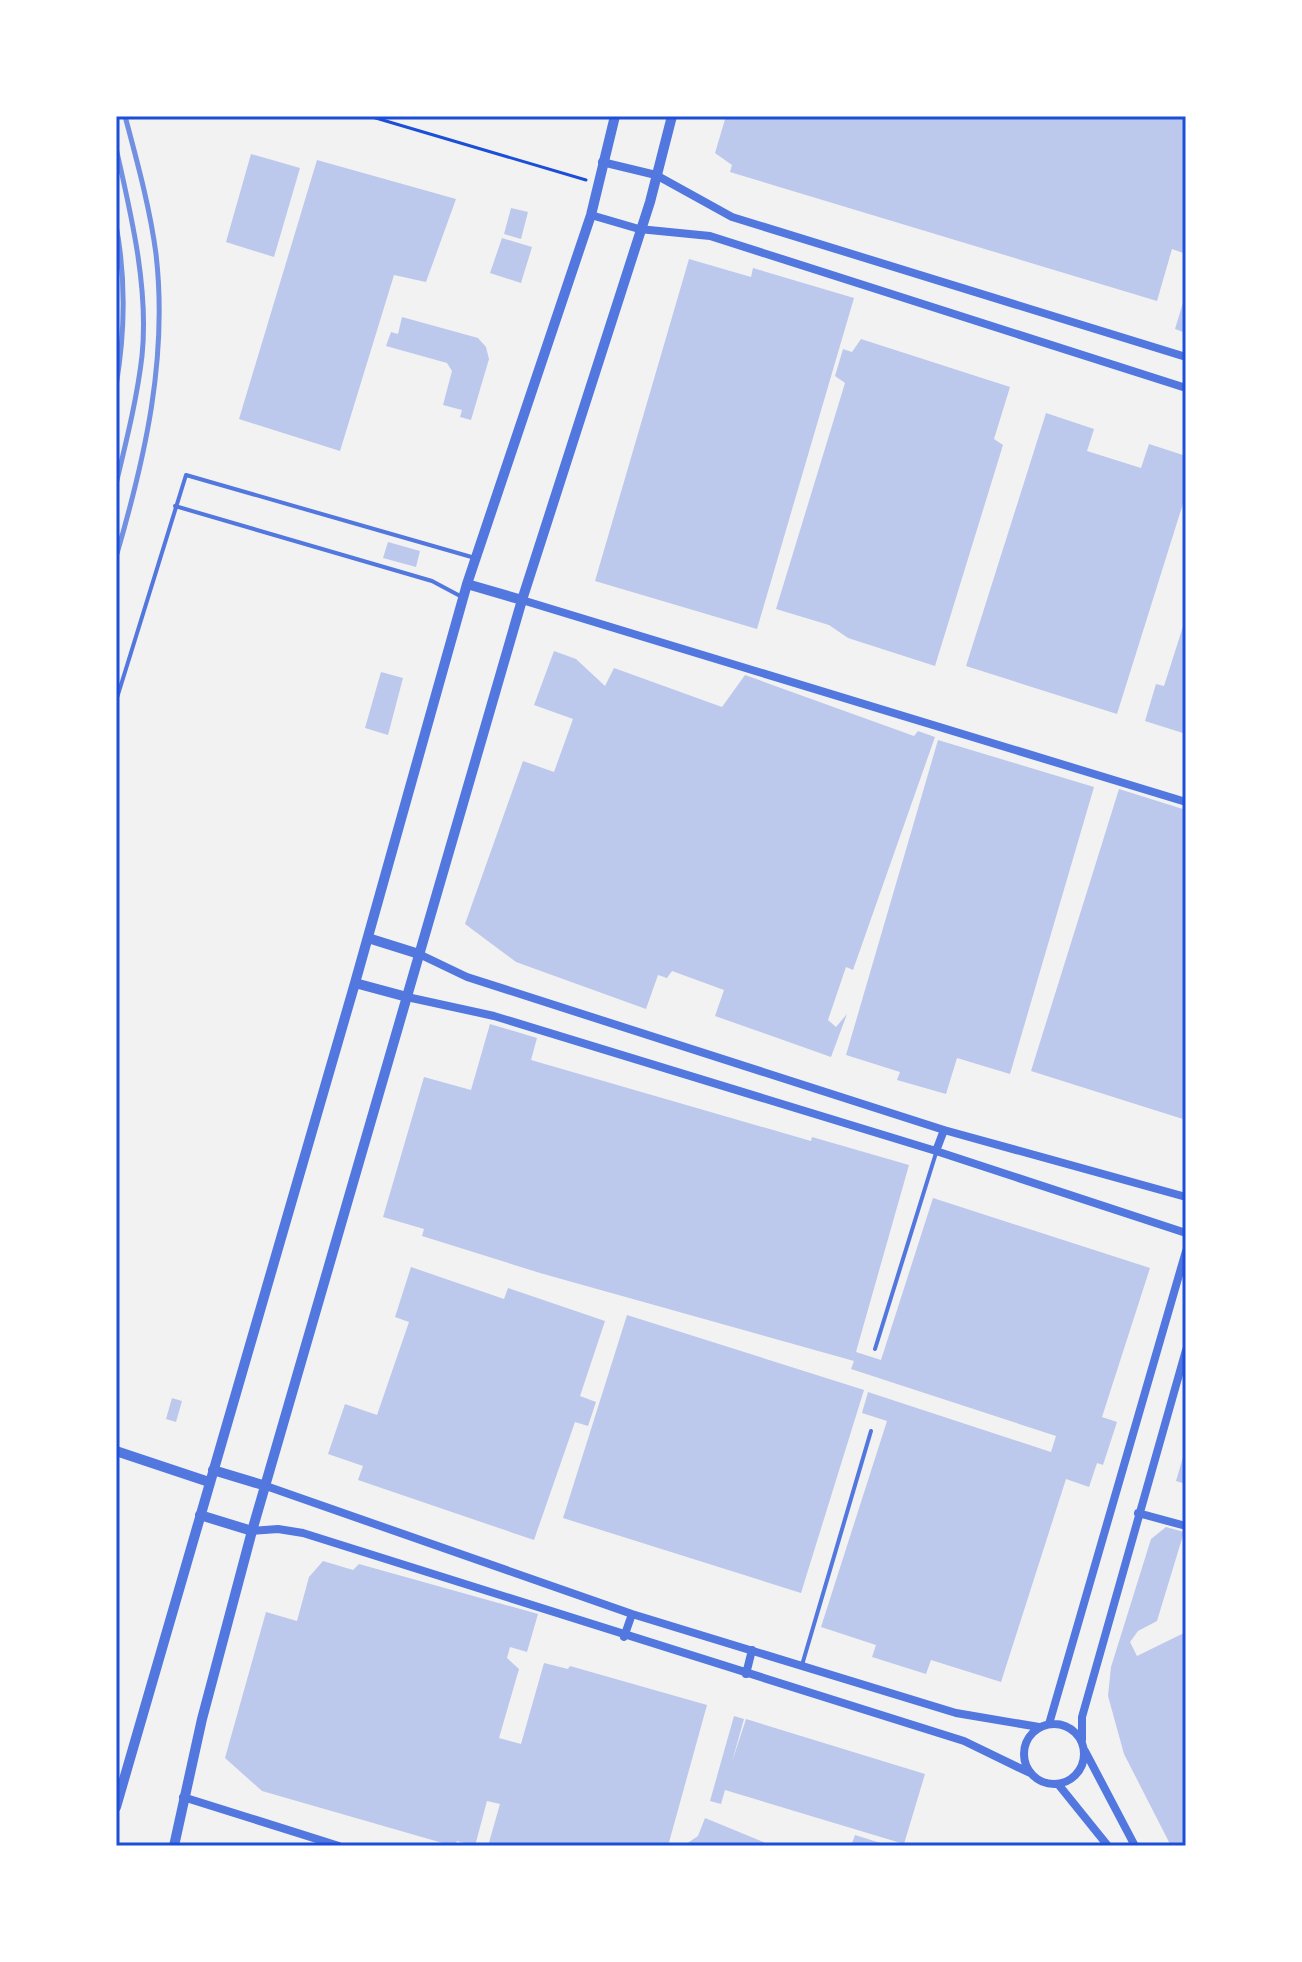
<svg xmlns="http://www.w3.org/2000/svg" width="1302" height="1962" viewBox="0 0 1302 1962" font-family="'Zilla Slab',serif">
	<rect width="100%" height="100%" fill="#f2f2f2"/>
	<!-- building -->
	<path fill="#bdc9ec" d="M726 116H1186V254L1172 249 1157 301 730 172 732 165 715 153Z
		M251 154 300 168 274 257 226 242Z
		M317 160 456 199 426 282 394 275 340 451 239 419Z
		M511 208 528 212 521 239 504 234Z
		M502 238 532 247 521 283 490 273Z
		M689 259 751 277 753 268 854 298 757 629 595 581Z
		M1185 296H1186V333L1175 329Z
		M402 317 478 338 486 347 489 359 471 420 460 417 462 410 443 405 452 371 447 363 386 346 391 332 398 334Z
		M861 339 1010 387 994 439 1003 445 935 666 848 638 829 625 776 609 845 383 835 376 843 349 852 352Z
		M1046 413 1094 429 1087 451 1141 468 1149 444 1186 456V494L1117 714 966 666Z
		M388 542 420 551 416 567 383 558Z
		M1186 617V734L1145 721 1156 684 1164 686Z
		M554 651 576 659 605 686 614 668 722 707 745 675 914 736 918 731 935 737 853 970 846 967 828 1020 836 1027 847 1014 831 1057 715 1016 724 990 672 971 667 978 658 975 646 1009 516 962 465 924 523 761 554 772 573 719 534 705Z
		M381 672 403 678 388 735 365 728Z
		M938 740 1094 787 1010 1074 957 1058 946 1094 897 1080 900 1072 846 1055Z
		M1119 789 1186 810V1120L1031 1071Z
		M490 1024 537 1038 531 1060 811 1141 812 1137 909 1165 856 1352 881 1360 933 1198 1150 1268 1102 1417 1117 1422 1103 1465 1097 1463 1089 1487 1066 1479 1001 1682 931 1660 926 1674 872 1657 876 1645 821 1627 887 1421 862 1413 868 1392 1051 1452 1056 1436 851 1369 854 1361 540 1273 422 1236 424 1229 383 1217 424 1077 471 1090Z
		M411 1267 504 1299 508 1288 605 1321 580 1396 596 1402 588 1426 575 1422 534 1540 358 1480 363 1466 328 1454 345 1404 377 1415 409 1322 395 1317Z
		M627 1315 864 1390 801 1593 563 1518Z
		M172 1398 182 1401 176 1422 166 1419Z
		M1183 1457 1186 1458V1484L1176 1481Z
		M1166 1527 1184 1532 1157 1621 1138 1631 1130 1642 1137 1656 1186 1632V1846H1171L1124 1754 1108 1696 1111 1667 1151 1539Z
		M323 1561 353 1570 359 1564 538 1614 527 1652 510 1647 507 1658 519 1669 499 1738 521 1744 544 1663 568 1669 570 1666 707 1705 668 1846H488L500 1804 487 1801 475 1846 457 1841 453 1846 262 1791 225 1758 266 1612 297 1621 309 1577Z
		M734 1716 744 1719 732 1762 746 1719 925 1774 904 1844 725 1790 721 1804 710 1801Z
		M705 1818 773 1846H683L698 1836Z
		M855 1835 887 1845V1846H851Z"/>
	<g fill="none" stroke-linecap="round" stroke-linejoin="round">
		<!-- path -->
		<path stroke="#1d4ed8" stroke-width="3" d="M369 116 586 180"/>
		<!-- service -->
		<path stroke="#5277de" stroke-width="4" d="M175 506 432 581 462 597
			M116 701 186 475 475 558
			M875 1349 936 1153
			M802 1665 871 1431"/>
		<!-- minor -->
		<path stroke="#5277de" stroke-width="8" d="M602 162 656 175 732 217 1186 357
			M591 215 639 229 710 236 1186 388
			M522 600 1186 802
			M419 954 467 977 944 1130 1186 1197
			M407 997 494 1016 936 1151 1186 1233
			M936 1151 944 1130
			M266 1486 632 1614 956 1713 1039 1727
			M1138 1513 1186 1526
			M252 1531 278 1529 303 1533 964 1741 1030 1773
			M624 1637 632 1614
			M746 1674 752 1650
			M1024 1754a30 30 0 1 1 60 0a30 30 0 1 1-60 0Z
			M1049 1724 1186 1251
			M1082 1740V1717L1186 1350
			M1085 1751 1135 1846
			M1058 1784 1108 1846
			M183 1797 339 1846"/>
		<!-- tertiary -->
		<path stroke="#5277de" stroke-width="10" d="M467 584 522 600
			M368 938 419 954
			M355 983 407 997
			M116 1451 209 1482
			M213 1470 266 1486
			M200 1515 252 1531
			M116 1807 355 983 467 584 591 215 615 116
			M174 1846 202 1719 252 1531 522 600 650 202 672 116"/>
		<!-- rail -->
		<path stroke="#7290e2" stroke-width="5" d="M116 148C131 214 149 288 142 356 137 399 126 442 116 484
			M116 225C126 278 125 333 116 386
			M116 557C145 458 168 358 156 254 150 208 137 161 125 116"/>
	</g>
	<!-- border -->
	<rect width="1302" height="1962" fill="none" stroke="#ffffff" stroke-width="236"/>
	<rect x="118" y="118" width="1066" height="1726" fill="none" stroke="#1d4ed8" stroke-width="3"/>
</svg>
